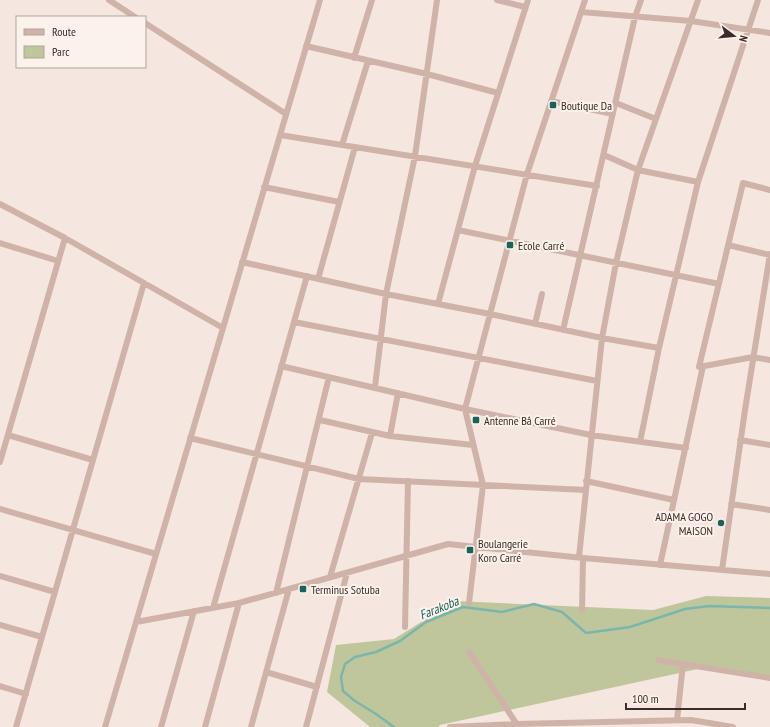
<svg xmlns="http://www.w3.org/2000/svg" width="770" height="727" viewBox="0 0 770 727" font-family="'PT Sans Narrow',sans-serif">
	<rect width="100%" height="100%" fill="#f5e6df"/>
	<!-- green -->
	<path fill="#c0c69c" d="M706 596 770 598V678L707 667 440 725 438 727H370L327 692 336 645 394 639 455 601 653 610Z"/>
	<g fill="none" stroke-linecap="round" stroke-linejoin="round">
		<!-- stream -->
		<path stroke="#7ab6ad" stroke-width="2.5" d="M394 727 376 714 355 701 343 691 341 677 345 664 355 657 376 652 400 641 426 622 463 607 502 612 534 604 562 612 586 633 630 627 685 609 709 606 770 608"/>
		<!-- street -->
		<path stroke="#cfb3a9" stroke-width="6" d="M109 0 135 17
			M497 0 525 7
			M581 12 691 21 770 33
			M145 23 286 114
			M306 46 427 74 498 93
			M354 58 372 0
			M551 101 613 114
			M616 103 656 119
			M280 135 597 186
			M342 145 368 61
			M604 155 638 170 698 182
			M264 187 339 202
			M770 190 743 183 699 367 753 357 770 360
			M0 204 65 238 223 328
			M458 230 719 284
			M0 243 58 261
			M728 245 770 255
			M242 262 386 294 490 314 602 338 659 348
			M318 279 355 147
			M438 304 475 166 528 0
			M294 322 597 381
			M535 324 542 294
			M563 330 635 17 641 0
			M281 366 465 409 591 435 686 448
			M375 387 386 294 415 156 437 0
			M320 420 390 436 473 445
			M8 435 93 460
			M390 436 398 393
			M190 438 359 479 586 490
			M740 440 770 445
			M640 442 659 348 698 182 758 0
			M0 462 65 238
			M586 481 674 500
			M731 504 770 510
			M0 509 156 554
			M579 557 602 338 616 263 638 170 698 0
			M660 565 703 366
			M722 570 745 410 770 254
			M0 576 55 592
			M330 577 372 433
			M276 593 329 377
			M469 603 483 485 465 409 527 174 585 0
			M213 608 307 276
			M582 610 583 558
			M136 622 239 603 448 544 583 558 770 574
			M0 625 42 637
			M405 627 408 481
			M469 652 518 726
			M658 660 770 678
			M266 672 317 687
			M0 686 26 694
			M677 720 683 664
			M16 727 144 283
			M105 727 320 0
			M161 727 194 611
			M205 727 239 603
			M251 727 289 589
			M306 727 347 573
			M450 727 517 724 691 720 733 727"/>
	</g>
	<!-- markers -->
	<g fill="#1a625a" stroke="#fcf2ec" stroke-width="1.5">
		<rect x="549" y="101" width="8" height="8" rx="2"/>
		<rect x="506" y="241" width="8" height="8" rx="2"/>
		<rect x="472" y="416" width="8" height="8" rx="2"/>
		<circle cx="721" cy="523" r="4"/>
		<rect x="466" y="546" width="8" height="8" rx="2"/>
		<rect x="299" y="585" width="8" height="8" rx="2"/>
	</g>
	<g text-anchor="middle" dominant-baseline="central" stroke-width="4" stroke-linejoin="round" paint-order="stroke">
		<!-- poi labels -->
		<g font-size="12" fill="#3c2c29" stroke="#fcf2ec" text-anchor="start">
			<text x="561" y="105">Boutique Da</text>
			<text x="518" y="245">Ecole Carré</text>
			<text x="484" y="420">Antenne Bâ Carré</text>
			<text x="713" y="516" text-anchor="end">ADAMA GOGO<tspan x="713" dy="14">MAISON</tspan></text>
			<text x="478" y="543">Boulangerie<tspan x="478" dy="14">Koro Carré</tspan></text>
			<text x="311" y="589">Terminus Sotuba</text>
		</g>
		<!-- water labels -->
		<g font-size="13" font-style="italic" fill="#1a625a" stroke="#fcf2ec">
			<text transform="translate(439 608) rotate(-22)">Farakoba</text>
		</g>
	</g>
	<!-- legend -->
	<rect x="16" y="16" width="130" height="52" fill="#fcf2ec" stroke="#afa39e"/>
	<rect x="24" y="29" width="20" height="6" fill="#cfb3a9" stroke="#afa39e"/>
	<text x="52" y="36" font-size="12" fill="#3c2c29">Route</text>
	<rect x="24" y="46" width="20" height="12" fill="#c0c69c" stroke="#afa39e"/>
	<text x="52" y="56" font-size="12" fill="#3c2c29">Parc</text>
	<!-- north arrow -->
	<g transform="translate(734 36) rotate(106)" stroke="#fcf2ec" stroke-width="3" paint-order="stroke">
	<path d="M0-3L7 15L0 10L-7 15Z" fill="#3c2c29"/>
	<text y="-6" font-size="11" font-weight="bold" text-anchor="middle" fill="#3c2c29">N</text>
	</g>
	<!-- scale -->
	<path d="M626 703v6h119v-6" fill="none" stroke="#3c2c29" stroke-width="2"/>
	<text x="632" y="703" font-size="12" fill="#3c2c29" stroke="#fcf2ec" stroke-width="3" paint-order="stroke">100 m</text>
</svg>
